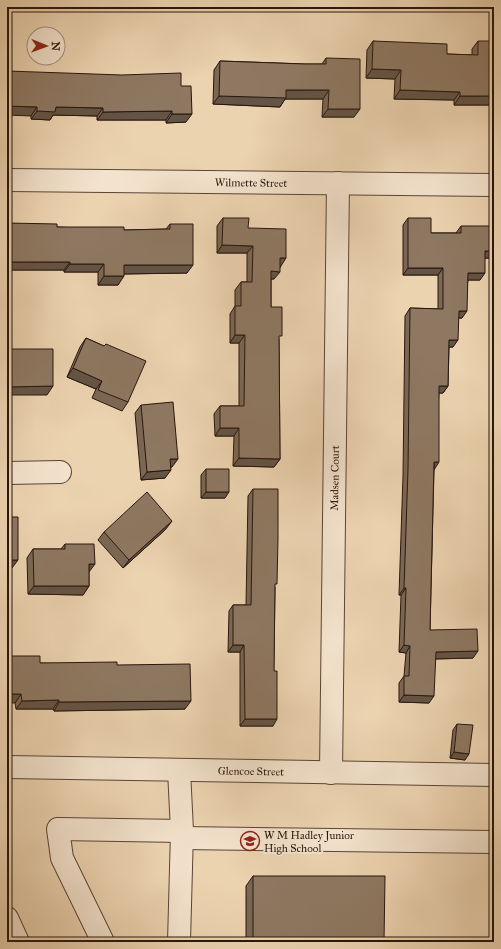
<svg xmlns="http://www.w3.org/2000/svg" width="501" height="949" viewBox="0 0 501 949" font-family="'IM FELL Great Primer',serif">
	<rect width="100%" height="100%" fill="#ecd3b0"/>
	<filter id="stains"><feTurbulence type="fractalNoise" baseFrequency=".005" numOctaves="4"/><feColorMatrix values="0 0 0 0 .2 0 0 0 0 .09 0 0 0 0 .02 0 0 0 .5 -.17"/></filter>
	<radialGradient id="worn" r=".72"><stop offset=".6" stop-color="#630" stop-opacity="0"/><stop offset="1" stop-color="#630" stop-opacity=".3"/></radialGradient>
	<g fill="none" stroke-linecap="round" stroke-linejoin="round">
		<defs>
			<g id="minor">
				<path id="s1" d="M7 180 494 185"/>
				<path d="M7 473 60 472"/>
				<path id="s2" d="M7 767 494 775"/>
				<path id="s3" d="M331 773 338 183"/>
				<path d="M181 838 494 842"/>
				<path d="M7 918 18 942"/>
				<path d="M103 942 62 858 58 829 182 831"/>
				<path d="M179 942 182 831 179 770"/>
			</g>
		</defs>
		<!-- minor casing -->
		<use href="#minor" stroke="#594536" stroke-width="24"/>
		<!-- minor -->
		<use href="#minor" stroke="#f3e2cc" stroke-width="22"/>
	</g>
	<!-- wall -->
	<path fill="#7a6754" stroke="#28160e" d="M373 41 447 54 472 55V49L478 41 494 105H454V100L394 99 395 79 366 78 367 50Z
		M326 58 354 117H322L323 99H285L280 107 213 104 214 70 220 61 305 64H322Z
		M7 71 181 86 186 122 166 123V120H97V116L53 115 50 120 31 119V116Z
		M223 218 248 228 281 266 274 279H271V307L279 339 280 459 274 467 233 466 234 436H215L214 414 220 406H239V343H230V314L235 306V290L241 282H247V253H217V226Z
		M408 218 431 233H456L461 226 494 258H485L480 280H468L462 318H458L453 347H449L448 386 443 393H439L434 470 430 630 473 658 435 659 429 703 399 702V683L404 676 406 653 399 652 401 595H399L403 476 405 316 410 308 438 309V275H403V225Z
		M7 223 57 227 124 230 166 229 170 224 187 273 124 274 118 285H98V272H64V270H7Z
		M86 338 104 346 106 344 128 402 122 411 92 398 96 389 67 377 80 347Z
		M141 405 172 467H171L165 478 141 480 135 413Z
		M206 469 225 498H201V475Z
		M253 489 275 588 273 726H240V652H228L229 611 233 605H246L248 496Z
		M166 529 123 568 98 540 104 532Z
		M65 544 89 572V586L83 595 28 594 27 558 33 549H61Z
		M40 663 117 665 185 709 54 711 53 709H16L15 703Z
		M457 724 465 760 450 758 453 730Z
		M253 876 384 942H246V886Z"/>
	<!-- shaded-wall -->
	<path fill="#635445" stroke="#28160e" d="M372 69 401 70 395 79 366 78Z
		M286 90H329L323 99H285L280 107 213 104 219 96Z
		M400 90 460 92 454 100 394 99Z
		M460 96H494V105H454Z
		M7 106 37 107 31 116 7 115Z
		M56 107 103 108 97 116 53 115 50 120 31 119 37 111Z
		M328 109H360L354 117H322Z
		M172 111 166 120H97L103 112Z
		M172 114H192L186 122 166 123Z
		M222 245 253 246 247 253H217Z
		M485 251H494V258H480Z
		M280 258H286L281 266H275Z
		M7 262H70L64 270H7Z
		M70 264H104L98 272H64Z
		M124 265H193L187 273 118 274Z
		M408 268H443L438 275H403Z
		M271 271 280 272 274 279H265Z
		M468 273H485L480 280H463Z
		M104 276H124L118 285H98Z
		M459 311H467L462 318H454Z
		M235 335H245L239 343H230Z
		M449 340H458L453 347H444Z
		M73 368 102 381 96 389 67 377Z
		M53 386 47 395H7V387Z
		M439 386H448L443 393H434Z
		M220 428H239L234 436H215Z
		M239 458 280 459 274 467 233 466Z
		M170 459H178L172 467 164 468Z
		M434 462H439L434 470Z
		M171 470 165 478 141 480 147 472Z
		M206 492H229L225 498H201Z
		M172 521 166 529 123 568 129 560Z
		M7 560H18L12 568H7Z
		M89 564H95L89 572Z
		M34 586H89L83 595 28 594Z
		M404 588H406L401 595H399Z
		M233 645H244L240 652H228Z
		M404 645 410 646 406 653 399 652Z
		M478 651 473 658 431 659 436 652Z
		M7 694H21L15 703H7Z
		M404 695 434 696 429 703 399 702Z
		M59 700 53 709H16L22 701Z
		M191 701 185 709 54 711 59 702Z
		M245 719H277L273 726H240Z
		M454 752 469 754 465 760 450 758Z"/>
	<!-- building -->
	<path fill="#8e7862" stroke="#28160e" d="M373 41 447 44V54L478 55V41H494V96H460V92L400 90 401 70 372 69Z
		M326 58 360 59V109H328L329 90H286V98L219 96 220 61 305 64H326Z
		M7 71 122 75 181 73V86H191L192 114H172V111L103 112V108L56 107 55 112 37 111V107L7 106Z
		M223 218H249L248 228 286 229V258H280V272L271 271V307H282V336H279L280 459 239 458V428H220V406H244L245 335H235V306H241V282H252L253 246 222 245Z
		M408 218H431V233H461V226H494V251H485V273H468L467 311H459L458 340H449L448 386H439V462H434L430 630 477 629 478 651 436 652 434 696 404 695V676H409L410 646 404 645 406 588H404L408 469 410 308 443 309V268H408Z
		M7 223 57 224V227H124V230L170 229V224H193V265H124V276H104V264H70V262H7Z
		M86 338 104 346 106 344 146 361 128 402 98 390 102 381 73 368Z
		M7 349H53V386L7 387Z
		M173 402 178 459H170L171 470 147 472 141 405Z
		M206 469H229V492H206Z
		M253 489H278V538L277 584H275L274 671H277V719H245L244 645H233V605H251Z
		M147 492 172 521 129 560 104 532Z
		M7 517H18V560H7Z
		M65 544H94L95 564H89V586H34L33 549H65Z
		M7 656H40V663L117 662V665L190 664 191 701 59 702V700L22 701 21 694H7Z
		M457 724 473 725 469 754 454 752Z
		M253 876H385L384 942H253Z"/>
	<!-- icons -->
	<defs>
		<symbol id="school-ring" viewBox="-11 -11 22 22"><circle r="9.5" fill="#f3e2cc" stroke="#8f2418" stroke-width="1.5"/><path d="M0-5L7-2L0 1L-7-2ZM-4 1L0 2.5L4 1V4Q0 6-4 4Z" fill="#8f2418"/></symbol>
	</defs>
	<g fill-rule="evenodd">
		<use href="#school-ring" x="239" y="830" width="22" height="22"/>
	</g>
	<g text-anchor="middle" dominant-baseline="central" stroke-width="3.5" stroke-linejoin="round" paint-order="stroke">
		<!-- street labels -->
		<g font-size="11" fill="#28160e" stroke="#f3e2cc">
			<text stroke="none"><textPath href="#s1" startOffset="244">Wilmette Street</textPath></text>
			<text stroke="none"><textPath href="#s3" startOffset="295">Madsen Court</textPath></text>
			<text stroke="none"><textPath href="#s2" startOffset="244">Glencoe Street</textPath></text>
		</g>
		<!-- poi labels -->
		<g font-size="11" fill="#28160e" stroke="#f3e2cc" text-anchor="start">
			<text x="264" y="835">W M Hadley Junior<tspan x="264" dy="13">High School</tspan></text>
		</g>
	</g>
	<!-- margin -->
	<rect width="501" height="949" fill="none" stroke="#ecd3b0" stroke-width="24"/>
	<rect x="8" y="8" width="485" height="933" fill="none" stroke="#28160e" stroke-width="2"/>
	<rect x="12" y="12" width="477" height="925" fill="none" stroke="#28160e"/>
	<!-- north arrow -->
	<g transform="translate(46 46) rotate(91)"><circle r="19" fill="#f3e2cc" stroke="#a29080"/>
	<path d="M0-3L7 15L0 10L-7 15Z" fill="#8f2418"/>
	<text y="-6" font-size="11" font-weight="bold" text-anchor="middle" fill="#28160e">N</text>
	</g>
	<rect width="100%" height="100%" filter="url(#stains)"/>
	<rect width="100%" height="100%" fill="url(#worn)"/>
</svg>
